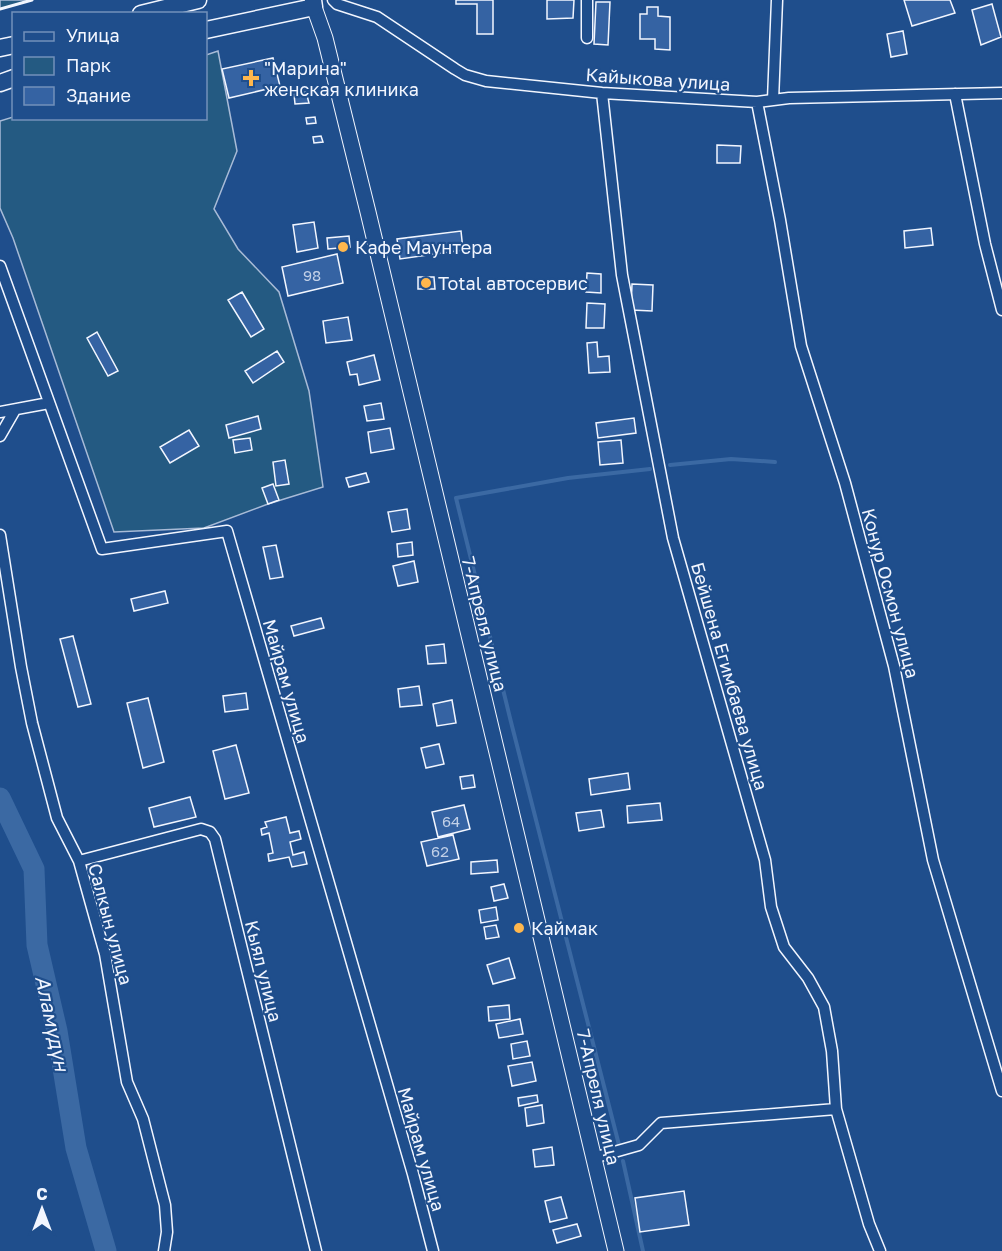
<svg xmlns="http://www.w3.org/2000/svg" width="1002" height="1251" viewBox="0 0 1002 1251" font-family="'Golos Text',sans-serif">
	<rect width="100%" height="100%" fill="#1f4e8c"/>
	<!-- green -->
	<path fill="#245a82" stroke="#a8bbd7" stroke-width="1.5" d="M0 0H32L0 9Z
		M218 51 237 151 214 209 238 249 279 292 309 391 323 487 268 504 204 528 114 532 13 238 0 208V121L13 117 14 118H206V55Z"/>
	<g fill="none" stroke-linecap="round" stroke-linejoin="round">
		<!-- stream -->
		<path stroke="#3b69a3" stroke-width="4" d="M670 465 731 459 775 462
			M619 1145 511 722 456 498 568 478 650 469
			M623 1161 643 1251"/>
		<!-- river -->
		<path stroke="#3b69a3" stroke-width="21" d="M0 798 34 869 37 945 57 1031 76 1148 106 1251"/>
	</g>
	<!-- building -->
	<path fill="#3563a3" stroke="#f2f6ff" stroke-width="1.5" d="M456 0H493V34H477V4H456Z
		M547 0H574L573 18 547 19Z
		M904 0H950L955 13 912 26Z
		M596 2H610L608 45 594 44Z
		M992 4 1001 37 981 45 972 10Z
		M647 7H658V16L670 17V50L655 49V39H640V14H647Z
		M903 31 907 54 891 57 887 34Z
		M273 58 280 86 229 98 222 69Z
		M306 92 309 103 295 104 294 94Z
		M315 117 316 123 307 124 306 118Z
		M321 136 323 142 314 143 313 137Z
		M717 145 741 146 740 163H717Z
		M314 222 318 248 297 252 293 225Z
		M931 228 933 245 905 248 904 231Z
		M461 231 463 250 400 259 397 239Z
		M349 236 350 247 328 249 327 238Z
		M337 254 343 283 288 296 282 267Z
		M587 273 601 274V293L586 292Z
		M418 277H434L435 289H418Z
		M632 284 653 285 652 311 631 310Z
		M242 292 264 329 251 337 228 300Z
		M587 303 605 304 604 328H586Z
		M348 317 352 340 326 343 323 321Z
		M97 332 118 371 108 376 87 338Z
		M597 342 598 357 609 356 610 372 589 373 587 343Z
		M277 351 284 362 253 383 245 371Z
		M374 355 380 380 359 385 357 374 350 375 347 362Z
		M381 403 384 419 367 421 364 406Z
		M258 416 261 429 229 438 226 425Z
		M634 418 636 433 598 438 596 423Z
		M390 428 394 449 371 453 368 432Z
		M189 430 199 446 170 463 160 447Z
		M250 438 252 450 235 453 233 440Z
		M621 440 623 463 600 465 598 442Z
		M285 460 289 484 276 486 273 462Z
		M366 473 369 482 349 487 346 478Z
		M273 484 279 500 268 504 262 488Z
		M407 509 410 529 392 532 388 512Z
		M412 542 413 555 398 557 397 544Z
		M276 545 283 577 270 579 263 547Z
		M414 561 418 582 398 586 393 566Z
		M165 591 168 603 134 611 131 599Z
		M321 618 324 628 294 636 291 626Z
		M73 636 91 704 78 707 60 639Z
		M444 644 446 663 428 664 426 646Z
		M419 686 422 705 400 707 398 689Z
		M246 693 248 709 225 712 223 696Z
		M148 698 164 762 143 768 127 703Z
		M452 700 456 723 437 726 433 704Z
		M439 744 444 764 426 768 421 748Z
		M236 745 249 793 225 799 213 751Z
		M628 773 630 789 591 795 589 779Z
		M473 775 475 787 462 789 460 777Z
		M190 797 196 817 154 827 149 808Z
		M660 803 662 820 628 823 627 806Z
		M464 805 470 829 438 837 432 812Z
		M601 810 604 827 579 831 576 813Z
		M286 817 290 833 299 831 301 839 290 842 293 855 304 852 307 864 292 867 289 857 269 861 268 854 273 853 269 833 262 835 261 829 267 827 265 822Z
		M453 835 459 859 427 866 421 842Z
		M497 860 498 872 471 874V862Z
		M504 884 508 898 494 901 491 887Z
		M496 907 498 920 481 923 479 910Z
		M496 925 499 937 486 939 484 927Z
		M509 958 515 978 493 984 487 965Z
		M509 1005 510 1019 489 1021 488 1007Z
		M520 1019 523 1034 499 1038 496 1024Z
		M527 1041 530 1056 513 1059 511 1044Z
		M532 1062 536 1081 512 1086 508 1066Z
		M537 1095 538 1102 519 1106 518 1098Z
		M542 1105 544 1123 527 1126 525 1108Z
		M552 1147 554 1165 535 1167 533 1150Z
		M684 1191 689 1225 640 1232 635 1198Z
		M561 1197 567 1218 550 1222 545 1201Z
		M577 1224 581 1236 557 1243 553 1230Z"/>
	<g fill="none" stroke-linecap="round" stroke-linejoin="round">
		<defs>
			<path id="minor" d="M333 0 337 4 377 17 455 69 465 75 486 81 602 93 757 102 789 98 1002 93
				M587 38V0
				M602 93 622 275 673 538 765 860 771 907 784 947 808 978 824 1007 832 1051 836 1109 869 1224 880 1251
				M955 94 985 244 1002 310
				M773 100 777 0
				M757 102 780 220 801 346 845 483 894 666 933 860 1002 1091
				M0 266 102 549 227 531 413 1174 433 1251
				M0 412 49 403
				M0 436 15 410
				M0 535 21 667 32 723 57 818 79 861 105 954 127 1082 143 1119 165 1205 167 1232 164 1251
				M79 861 201 829 210 832 215 839 316 1251
				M593 1158 639 1145 661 1123 836 1109"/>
			<path id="secondary" d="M314 7 325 38 368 212 616 1251"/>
			<path id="primary" d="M141 14 198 0
				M206 30 314 7 313 0
				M0 48 14 45
				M0 83 14 78"/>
		</defs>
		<!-- minor casing -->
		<use href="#minor" stroke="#f2f6ff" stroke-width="13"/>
		<!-- secondary casing -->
		<use href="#secondary" stroke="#f2f6ff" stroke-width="17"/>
		<!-- primary casing -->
		<use href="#primary" stroke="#f2f6ff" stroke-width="19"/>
		<!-- minor -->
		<use href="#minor" stroke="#1f4e8c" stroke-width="10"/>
		<!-- secondary -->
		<use href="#secondary" stroke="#1f4e8c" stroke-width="15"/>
		<!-- primary -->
		<use href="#primary" stroke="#1f4e8c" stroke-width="16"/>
		<!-- wall -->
		<path stroke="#f2f6ff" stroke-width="3" d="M0 9 32 0"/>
	</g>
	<!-- markers -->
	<g fill="#ffb74d" stroke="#1f4e8c" stroke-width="2">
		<path d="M248 69h6v6h6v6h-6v6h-6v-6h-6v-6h6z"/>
		<circle cx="343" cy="247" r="6"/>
		<circle cx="426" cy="283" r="6"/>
		<circle cx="519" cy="928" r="6"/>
	</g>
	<g text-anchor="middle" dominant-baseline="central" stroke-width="4.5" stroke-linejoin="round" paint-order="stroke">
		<!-- number labels -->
		<g font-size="15" fill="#c3d1e8">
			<text x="312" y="275">98</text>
			<text x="451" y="821">64</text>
			<text x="440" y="851">62</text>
		</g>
		<!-- poi labels -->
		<g font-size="18" fill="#f2f6ff" stroke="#1f4e8c" text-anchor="start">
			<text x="264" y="68">"Марина"<tspan x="264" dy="21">женская клиника</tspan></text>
			<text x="355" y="247">Кафе Маунтера</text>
			<text x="438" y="283">Total автосервис</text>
			<text x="531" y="928">Каймак</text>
		</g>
		<!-- street labels -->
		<g font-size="18" fill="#f2f6ff" stroke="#1f4e8c">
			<text transform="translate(658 79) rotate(4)">Кайыкова улица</text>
			<text transform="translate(891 593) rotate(75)">Конур Осмон улица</text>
			<text transform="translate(485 624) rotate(76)">7-Апреля улица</text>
			<text transform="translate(730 676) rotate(74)">Бейшена Егимбаева улица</text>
			<text transform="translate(287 681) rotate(74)">Майрам улица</text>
			<text transform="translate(111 924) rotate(75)">Салкын улица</text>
			<text transform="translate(264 971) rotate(76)">Кыял улица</text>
			<text transform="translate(599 1097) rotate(77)">7-Апреля улица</text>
			<text transform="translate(422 1149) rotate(74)">Майрам улица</text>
		</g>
		<!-- water labels -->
		<g font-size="20" font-style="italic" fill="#f2f6ff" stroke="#1f4e8c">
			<text transform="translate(53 1023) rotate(78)">Аламүдүн</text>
		</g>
	</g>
	<!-- legend -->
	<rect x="12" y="12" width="195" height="108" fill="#1f4e8c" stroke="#7391ba" stroke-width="1.5"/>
	<rect x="24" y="32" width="30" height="9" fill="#1f4e8c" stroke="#7391ba" stroke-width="1.5"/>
	<text x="66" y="42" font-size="18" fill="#f2f6ff">Улица</text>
	<rect x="24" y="57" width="30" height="18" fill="#245a82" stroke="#7391ba" stroke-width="1.5"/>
	<text x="66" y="72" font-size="18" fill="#f2f6ff">Парк</text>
	<rect x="24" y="87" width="30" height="18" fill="#3563a3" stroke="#7391ba" stroke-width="1.5"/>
	<text x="66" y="102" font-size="18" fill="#f2f6ff">Здание</text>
	<!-- north arrow -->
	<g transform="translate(42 1209)" stroke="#1f4e8c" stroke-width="4.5" paint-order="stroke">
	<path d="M0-4.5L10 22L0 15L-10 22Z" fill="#f2f6ff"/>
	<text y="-9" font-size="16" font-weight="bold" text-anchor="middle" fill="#f2f6ff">С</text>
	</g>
</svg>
